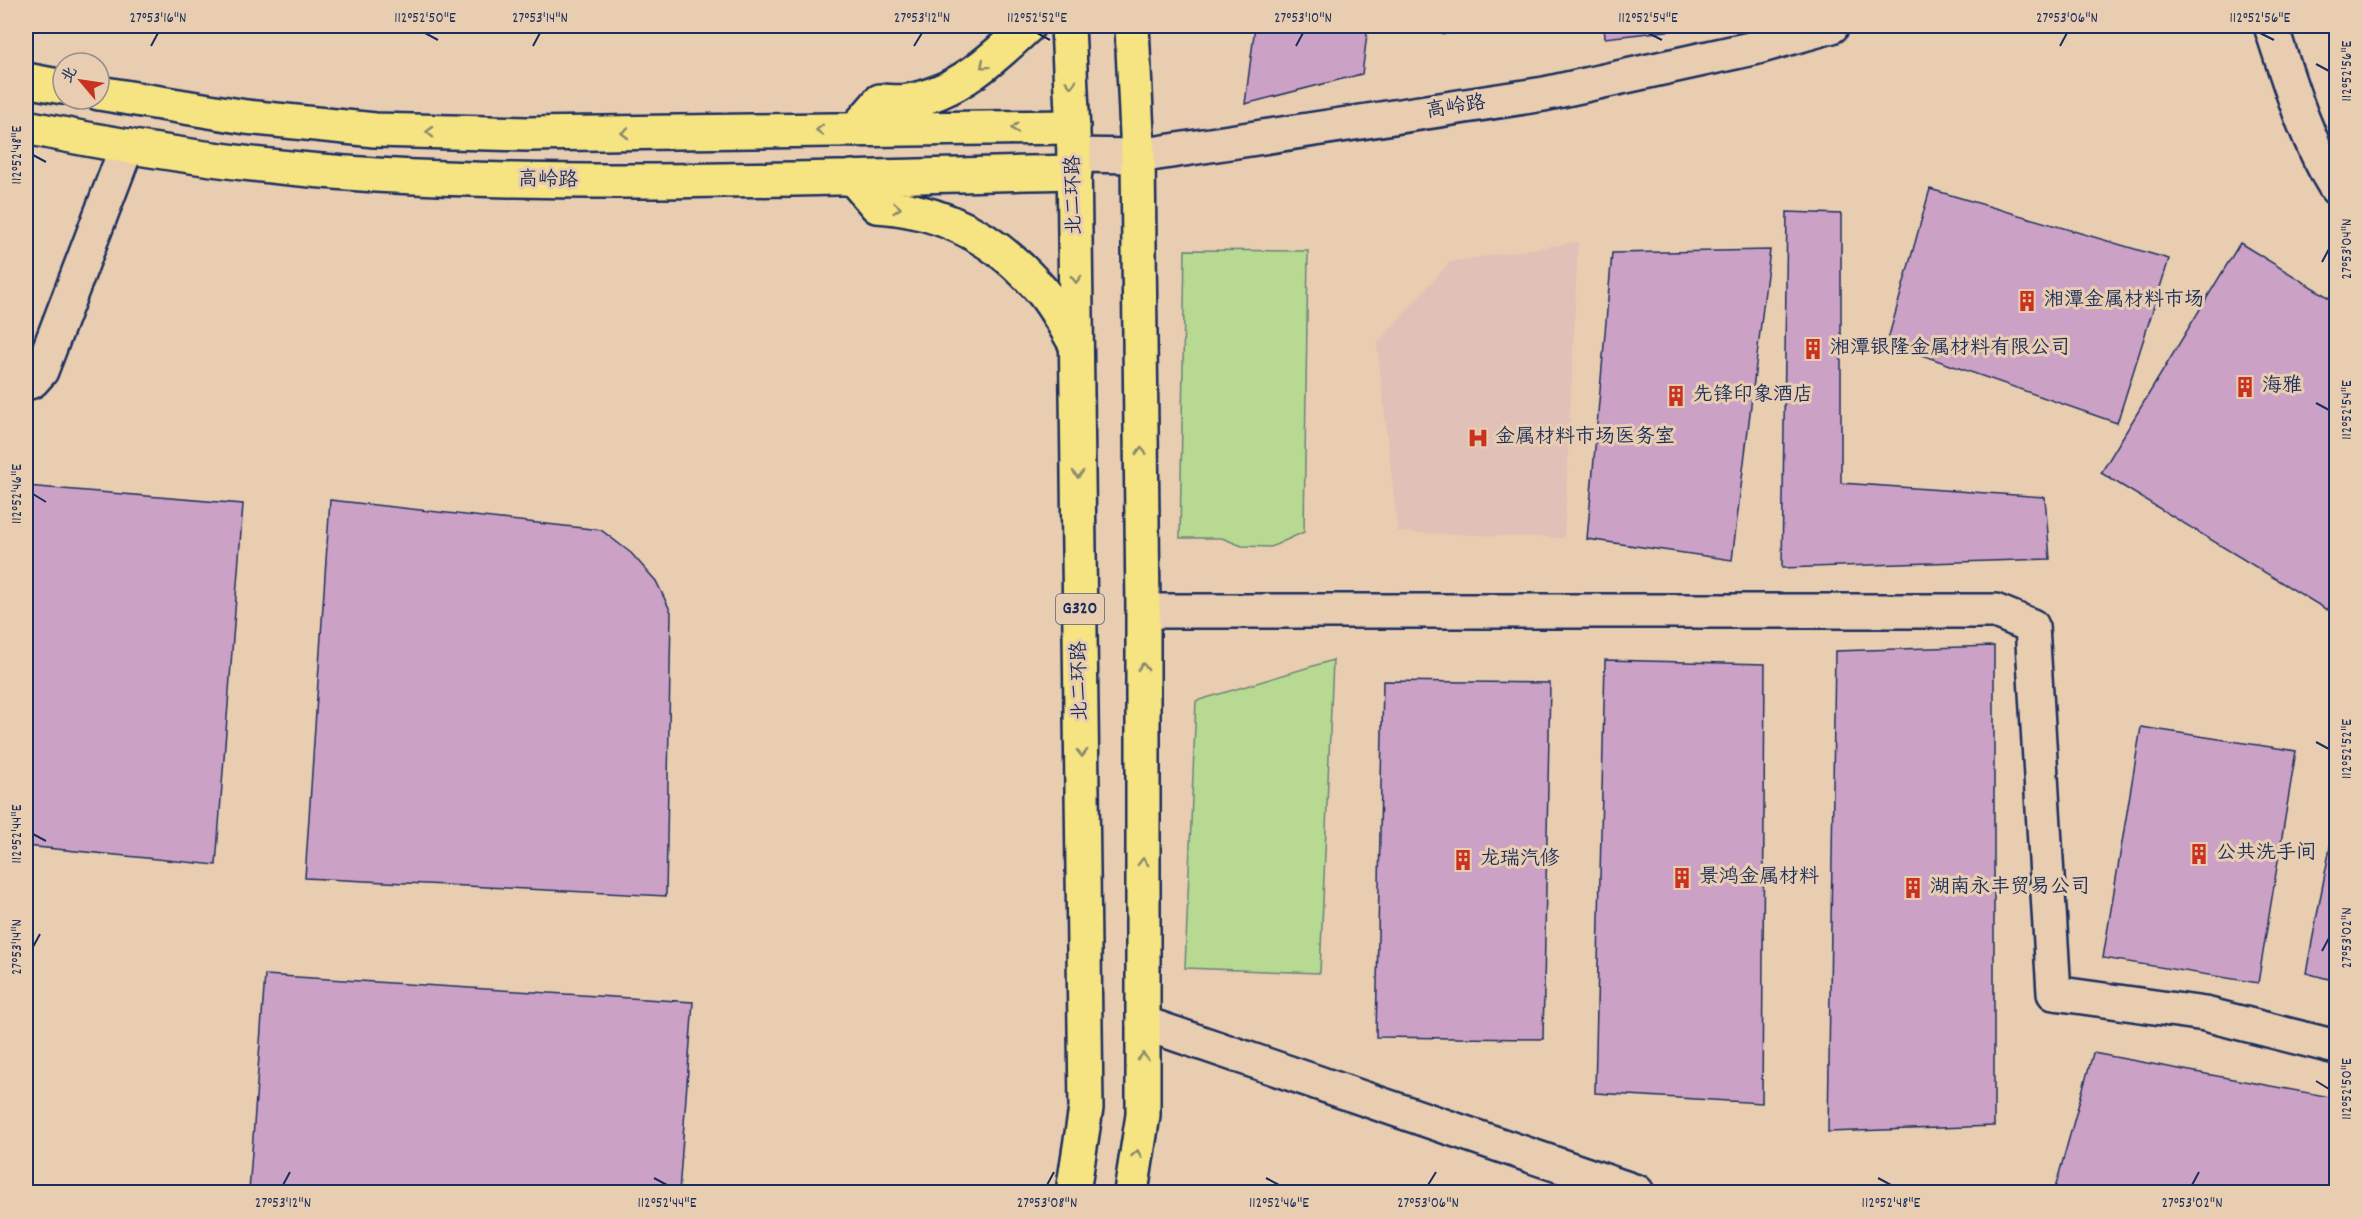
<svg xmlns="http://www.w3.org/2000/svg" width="2362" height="1218" viewBox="0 0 2362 1218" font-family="Dekko,'LXGW WenKai TC',sans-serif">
	<rect width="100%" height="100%" fill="#e8cdb0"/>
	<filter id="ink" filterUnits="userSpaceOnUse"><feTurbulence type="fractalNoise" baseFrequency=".0167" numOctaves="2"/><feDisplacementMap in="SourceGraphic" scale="12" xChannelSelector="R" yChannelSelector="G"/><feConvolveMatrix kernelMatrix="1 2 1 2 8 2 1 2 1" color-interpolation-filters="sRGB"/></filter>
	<g filter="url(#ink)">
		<!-- built -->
		<path fill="#e0c0b7" d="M1578 242 1564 538 1398 532 1377 344 1450 262Z"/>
		<!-- green -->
		<path fill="#b7d992" stroke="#698478" stroke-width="1.5" d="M1185 250 1308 251 1304 532 1271 547 1242 546 1222 538H1180Z
			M1333 660 1320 973 1185 968 1196 701Z"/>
		<!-- building -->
		<path fill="#cca1c6" stroke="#1b2f5e" stroke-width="1.5" d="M1255 26H1368L1362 74 1245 104Z
			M1443 26H1531L1443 34Z
			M1604 26H1702V27L1605 38Z
			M1930 189 2169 259 2117 423 1887 343Z
			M1787 212 1841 214V483L2045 497 2050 559 1782 568Z
			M2240 243 2336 302V592L2327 610 2101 473Z
			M1770 250 1732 560 1587 539 1612 253Z
			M26 486 243 504 216 865 26 846Z
			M330 500 601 530 631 553 656 581 671 612 666 896 305 878Z
			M1994 646V1126L1828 1132 1835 651Z
			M1605 660 1765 664 1762 1103 1595 1093Z
			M1383 681 1550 683 1543 1039 1376 1037Z
			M2141 727 2296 751 2258 983 2103 958Z
			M2336 816V981L2306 973Z
			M265 975 693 1002 679 1192H249Z
			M2093 1053 2336 1098V1192H2054Z"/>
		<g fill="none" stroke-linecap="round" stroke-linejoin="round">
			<defs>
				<path id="minor" d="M2271 26C2289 81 2305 138 2336 188
					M1074 155 1138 156 1544 94 1754 48 1832 26
					M26 383 32 381 41 371 127 146
					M1143 611H1995L2032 626 2054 993 2205 1014 2336 1047
					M1143 1023 1637 1192"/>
				<path id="major" d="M26 80 63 87
					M99 93 246 117 375 130 526 134 1073 127
					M26 127C141 151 259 168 376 175 609 188 842 177 1075 172
					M855 130 880 101C889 101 899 103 908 101 957 93 994 58 1028 26
					M852 177 877 206C944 210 997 239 1041 290 1055 306 1065 326 1076 345"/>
				<path id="highway" d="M1068 26 1074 155 1086 1108 1073 1192
					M1131 1192 1143 1115V611L1138 156 1132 26"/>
			</defs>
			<!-- minor casing -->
			<use href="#minor" stroke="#1b2f5e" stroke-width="38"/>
			<!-- major casing -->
			<use href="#major" stroke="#1b2f5e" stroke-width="38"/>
			<!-- highway casing -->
			<use href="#highway" stroke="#1b2f5e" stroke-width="38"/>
			<!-- minor -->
			<use href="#minor" stroke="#e8cdb0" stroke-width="33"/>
			<!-- major -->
			<use href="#major" stroke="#f6e381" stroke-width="33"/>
			<!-- highway -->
			<use href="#highway" stroke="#f6e381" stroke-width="33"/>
		</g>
		<!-- one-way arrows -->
		<defs><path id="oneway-chevron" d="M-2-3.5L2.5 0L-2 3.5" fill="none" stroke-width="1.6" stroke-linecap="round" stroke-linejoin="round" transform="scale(1.5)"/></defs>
		<g stroke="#888970">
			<use href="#oneway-chevron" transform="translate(984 65) rotate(140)"/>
			<use href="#oneway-chevron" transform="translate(1071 84) rotate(87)"/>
			<use href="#oneway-chevron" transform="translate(1015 128) rotate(179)"/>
			<use href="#oneway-chevron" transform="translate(820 130) rotate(179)"/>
			<use href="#oneway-chevron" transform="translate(430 132) rotate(-179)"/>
			<use href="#oneway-chevron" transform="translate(625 133) rotate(179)"/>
			<use href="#oneway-chevron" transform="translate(897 208) rotate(5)"/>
			<use href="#oneway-chevron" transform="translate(1076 279) rotate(89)"/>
			<use href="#oneway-chevron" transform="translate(1141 451) rotate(-91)"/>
			<use href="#oneway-chevron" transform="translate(1078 474) rotate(89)"/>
			<use href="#oneway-chevron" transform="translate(1143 667) rotate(-90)"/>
			<use href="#oneway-chevron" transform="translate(1082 753) rotate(89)"/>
			<use href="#oneway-chevron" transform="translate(1143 862) rotate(-90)"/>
			<use href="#oneway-chevron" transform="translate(1143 1057) rotate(-90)"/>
			<use href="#oneway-chevron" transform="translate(1137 1154) rotate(-81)"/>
		</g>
	</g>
	<!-- ticks -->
	<path fill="none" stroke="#1b2f5e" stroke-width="2" d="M425 33 438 40M1037 33 1050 40M1648 33 1662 40M2260 33 2274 40M151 46 158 33M533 46 540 33M914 46 922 33M1296 46 1303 33M2060 46 2067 33M2316 64 2329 71M33 155 46 162M2322 262 2329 249M2316 403 2329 410M33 494 46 502M2316 742 2329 749M33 834 46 841M33 947 40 934M2322 951 2329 938M2316 1081 2329 1089M654 1178 667 1185M1266 1178 1279 1185M1878 1178 1891 1185M283 1185 290 1172M1047 1185 1054 1172M1428 1185 1436 1172M2192 1185 2199 1172"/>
	<!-- icons -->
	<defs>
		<symbol id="building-bare" viewBox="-9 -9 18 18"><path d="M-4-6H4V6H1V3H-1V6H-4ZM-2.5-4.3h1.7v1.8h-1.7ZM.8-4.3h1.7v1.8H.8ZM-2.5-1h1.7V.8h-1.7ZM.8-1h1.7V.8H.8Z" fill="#c8321e" stroke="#e8cdb0" stroke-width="2.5" paint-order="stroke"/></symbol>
		<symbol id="hospital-bare" viewBox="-9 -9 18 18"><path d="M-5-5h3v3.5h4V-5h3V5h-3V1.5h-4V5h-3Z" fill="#c8321e" stroke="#e8cdb0" stroke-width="2.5" paint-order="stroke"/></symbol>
	</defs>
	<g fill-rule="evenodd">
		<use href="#building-bare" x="2012" y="286" width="30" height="30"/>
		<use href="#building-bare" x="1798" y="334" width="30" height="30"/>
		<use href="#building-bare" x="2230" y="372" width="30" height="30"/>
		<use href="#building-bare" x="1661" y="381" width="30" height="30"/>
		<use href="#hospital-bare" x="1463" y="423" width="30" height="30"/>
		<use href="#building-bare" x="2184" y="839" width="30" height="30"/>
		<use href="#building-bare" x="1448" y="845" width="30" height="30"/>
		<use href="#building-bare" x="1667" y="863" width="30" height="30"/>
		<use href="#building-bare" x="1898" y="873" width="30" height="30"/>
	</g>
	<g text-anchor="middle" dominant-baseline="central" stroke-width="6" stroke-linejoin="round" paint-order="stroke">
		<!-- shield labels -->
		<rect fill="#e8cdb0" stroke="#585e77" stroke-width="1.5" x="1056" y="594" width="48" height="30" rx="4.5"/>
		<g font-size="18" font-weight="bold" fill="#1b2f5e">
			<text x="1080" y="609">G320</text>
		</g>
		<!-- street labels -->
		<g font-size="20" fill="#1b2f5e" stroke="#e8cdb0">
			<text transform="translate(1456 108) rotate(-9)">高岭路</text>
			<text transform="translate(548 181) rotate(1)">高岭路</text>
			<text transform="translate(1075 195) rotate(-91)">北二环路</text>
			<text transform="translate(1081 681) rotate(-91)">北二环路</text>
		</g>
		<!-- poi labels -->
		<g font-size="20" fill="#1b2f5e" stroke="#e8cdb0" text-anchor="start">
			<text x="2044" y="301">湘潭金属材料市场</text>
			<text x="1830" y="349">湘潭银隆金属材料有限公司</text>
			<text x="2262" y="387">海雅</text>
			<text x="1693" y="396">先锋印象酒店</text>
			<text x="1495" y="438">金属材料市场医务室</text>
			<text x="2216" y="854">公共洗手间</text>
			<text x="1480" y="860">龙瑞汽修</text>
			<text x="1699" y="878">景鸿金属材料</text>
			<text x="1930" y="888">湖南永丰贸易公司</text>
		</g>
	</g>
	<!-- margin -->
	<rect width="2362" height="1218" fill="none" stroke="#e8cdb0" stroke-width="66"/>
	<!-- north arrow -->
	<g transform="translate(81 81) rotate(299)"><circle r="28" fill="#e8cdb0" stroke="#968e8f" stroke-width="1.5"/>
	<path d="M0-4.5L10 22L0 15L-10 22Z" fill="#c8321e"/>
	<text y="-9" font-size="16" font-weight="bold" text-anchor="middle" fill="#1b2f5e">北</text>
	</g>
	<rect x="33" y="33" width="2296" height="1152" fill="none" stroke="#1b2f5e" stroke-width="2"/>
	<g font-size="15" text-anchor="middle" fill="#1b2f5e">
		<text x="158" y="22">27°53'16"N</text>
		<text x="425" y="22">112°52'50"E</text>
		<text x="540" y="22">27°53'14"N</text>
		<text x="922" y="22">27°53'12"N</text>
		<text x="1037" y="22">112°52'52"E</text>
		<text x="1303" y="22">27°53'10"N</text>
		<text x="1648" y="22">112°52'54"E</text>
		<text x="2067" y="22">27°53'06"N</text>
		<text x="2260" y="22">112°52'56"E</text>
		<text transform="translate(2346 71) rotate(-90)" y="5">112°52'56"E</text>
		<text transform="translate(16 155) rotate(-90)" y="5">112°52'48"E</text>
		<text transform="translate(2346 249) rotate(-90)" y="5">27°53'04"N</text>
		<text transform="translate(2346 410) rotate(-90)" y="5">112°52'54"E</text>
		<text transform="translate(16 494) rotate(-90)" y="5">112°52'46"E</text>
		<text transform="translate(2346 749) rotate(-90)" y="5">112°52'52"E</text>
		<text transform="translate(16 834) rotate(-90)" y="5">112°52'44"E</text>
		<text transform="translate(2346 938) rotate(-90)" y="5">27°53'02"N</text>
		<text transform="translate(16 947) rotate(-90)" y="5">27°53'14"N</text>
		<text transform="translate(2346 1089) rotate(-90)" y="5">112°52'50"E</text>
		<text x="283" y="1207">27°53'12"N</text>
		<text x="667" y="1207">112°52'44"E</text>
		<text x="1047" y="1207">27°53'08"N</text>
		<text x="1279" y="1207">112°52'46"E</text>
		<text x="1428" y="1207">27°53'06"N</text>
		<text x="1891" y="1207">112°52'48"E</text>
		<text x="2192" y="1207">27°53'02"N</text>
	</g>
</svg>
